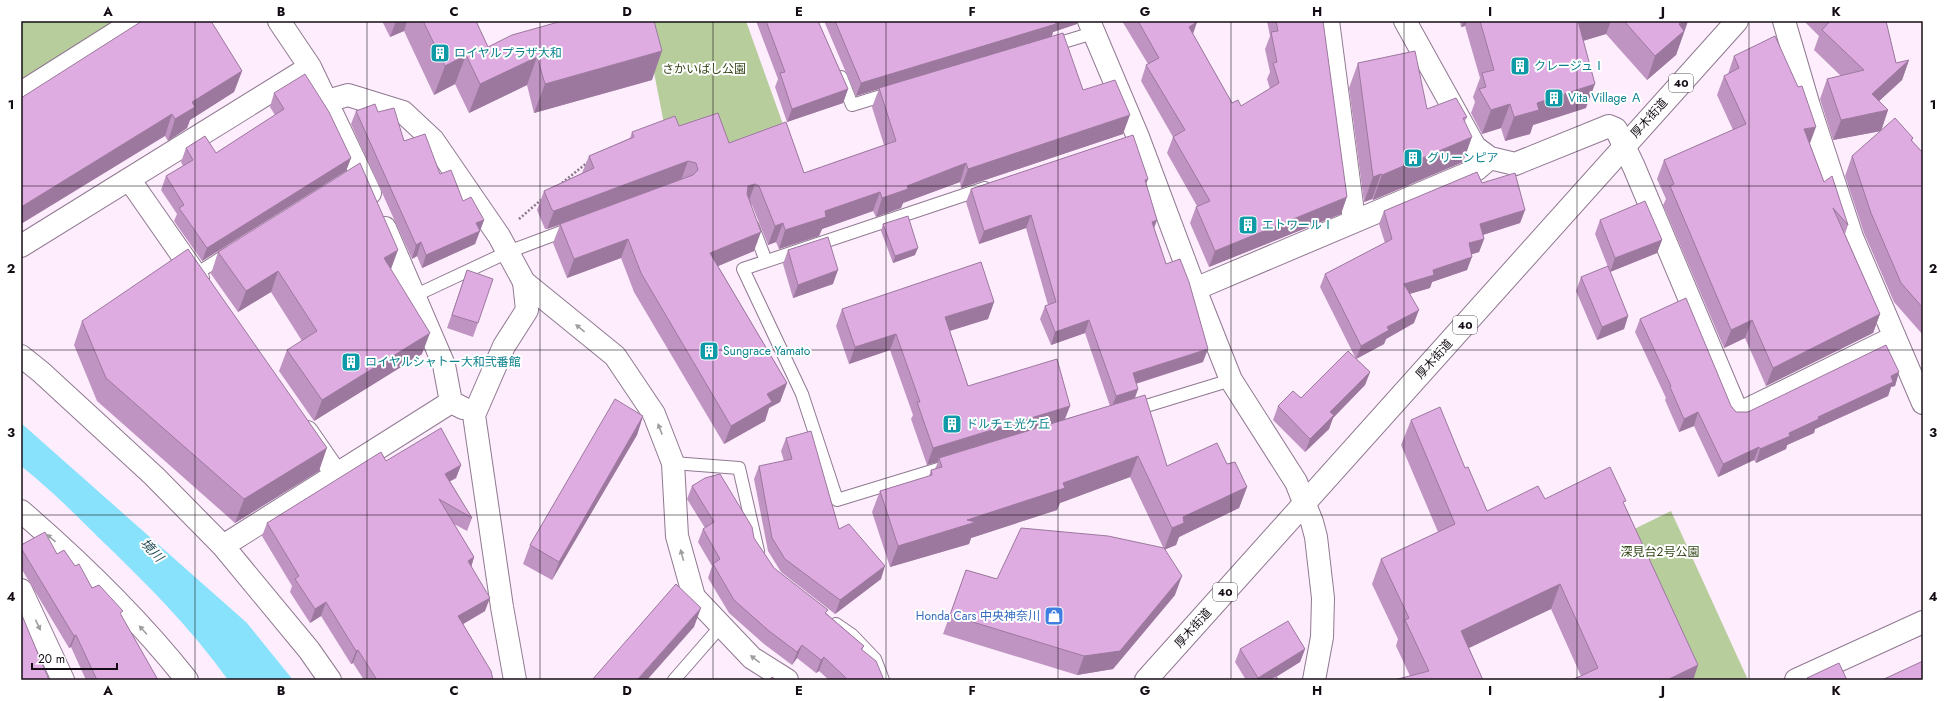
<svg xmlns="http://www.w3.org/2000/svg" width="1944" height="701" viewBox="0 0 1944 701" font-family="Jost,'Noto Sans JP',sans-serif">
	<rect width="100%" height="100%" fill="#fdedfd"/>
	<!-- green -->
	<path fill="#b7cd9c" d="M21 21H117L21 82Z
		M644 21H746L784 127 729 146 717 116 665 129Z
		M1671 511 1748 680H1690L1622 535Z"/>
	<!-- water -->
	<path fill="#89e2fb" d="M21 423 247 623 293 680H228C191 628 145 582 99 538 74 513 49 488 21 466Z"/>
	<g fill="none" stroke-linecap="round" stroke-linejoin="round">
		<defs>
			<path id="lane" d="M1050 46 1093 33
				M841 77 852 105 891 93
				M753 227 766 261
				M196 274 229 253
				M414 296 508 252 572 228
				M1133 410 1231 380
				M673 463 739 468 758 551
				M945 467 837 500 802 394 743 269 985 188
				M836 624 852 635 875 659 883 680
				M674 680 721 626"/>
			<path id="street" d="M279 21 310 67 370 193
				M1089 21 1138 137 1195 289 1231 380 1296 482 1312 522 1316 537 1323 598 1322 637 1314 680
				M1328 21 1354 220
				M1405 21 1475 147 1490 158 1515 164 1609 126 1616 129 1634 167 1738 414 1895 337
				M1784 21 1809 106 1852 237 1923 403
				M21 93 135 21
				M327 101 348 95 403 112 433 140 499 236 524 282 615 356 654 414 673 463 677 536 694 597 752 658 787 680
				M129 179 198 278
				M385 228 444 365 451 402
				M21 246 310 67
				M1195 289 1476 170 1490 158
				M21 356 41 372 154 476 223 546 309 650 330 680
				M307 432 336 474
				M21 511C81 563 138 618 187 680
				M223 546 451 402 463 408
				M21 590 63 680
				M1796 680 1923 622"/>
			<path id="secondary" d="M515 680 502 607 474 415 504 346 527 310 524 282"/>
			<path id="primary" d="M1146 680 1737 21"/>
		</defs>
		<!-- lane casing -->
		<use href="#lane" stroke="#907991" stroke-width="14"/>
		<!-- street casing -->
		<use href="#street" stroke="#907991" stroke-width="24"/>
		<!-- secondary casing -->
		<use href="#secondary" stroke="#907991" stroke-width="24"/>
		<!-- primary casing -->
		<use href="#primary" stroke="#907991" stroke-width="24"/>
		<!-- path -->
		<path stroke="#857985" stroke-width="2.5" stroke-dasharray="2 2" stroke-linecap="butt" d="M562 183 588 162
			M519 219 541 200"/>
		<!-- lane -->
		<use href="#lane" stroke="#fff" stroke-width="12"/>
		<!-- street -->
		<use href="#street" stroke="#fff" stroke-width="22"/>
		<!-- secondary -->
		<use href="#secondary" stroke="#fff" stroke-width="22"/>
		<!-- primary -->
		<use href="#primary" stroke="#fff" stroke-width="22"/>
	</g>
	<!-- wall -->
	<path fill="#c094c2" d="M142 21H213L212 23 242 71 234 92 190 120 187 128 168 141 165 136Z
		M382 21H476L488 47 652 80 534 113 527 85 469 113 455 84 434 95 404 31 390 37Z
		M756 21H818L848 89 843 103 787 122 775 87 778 79Z
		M824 21H1078L1077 24 1053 32 1052 36 1083 90 1123 134 961 188 960 182 903 203 901 208 876 217 873 211 822 229 819 236 779 249 776 242 768 245 752 205 751 204 754 251 718 266 787 383 780 402 769 408 765 421 724 444 634 292 621 258 567 278 553 243 560 225 547 229H545L537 210 544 191 582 173 589 156 630 138 632 132 679 126 729 143 804 173 884 145 872 107 879 89 856 96Z
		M1122 21H1196L1197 22 1193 34 1232 103 1241 106 1270 89 1267 79 1270 72 1265 49 1270 36 1267 21H1321L1341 214 1209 267 1190 223 1196 207 1197 206 1167 153 1173 137 1141 81 1146 65 1148 64Z
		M1460 21H1688L1676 55 1647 80 1606 34 1583 41 1586 108 1533 125 1530 134 1505 141 1501 128 1482 134 1471 113 1475 102 1473 97 1480 78 1465 26 1461 27Z
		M1804 21H1886L1896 63 1909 60 1902 80 1879 101 1888 110 1881 131 1833 140 1820 99 1827 79 1841 76 1814 50 1819 36Z
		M1734 56 1810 144 1824 182 1848 225 1845 234 1880 314 1873 333 1766 386 1745 338 1724 348 1663 205 1666 199 1657 179 1664 160 1733 130 1717 95 1724 76 1728 74Z
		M1358 63 1427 109 1467 117 1465 121 1463 162 1373 200 1372 199 1364 202 1349 88Z
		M274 93 351 158 346 171 202 261 174 221 177 214 161 190 166 176 183 166 181 162 186 148 216 153 275 115 270 107Z
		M356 111 378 112 404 141 440 174 463 201 484 220 475 244 422 268 417 256 412 259 351 124Z
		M1913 138 1912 141 1923 153V335L1894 302 1864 233 1845 176 1852 156Z
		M1148 179 1146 184 1157 220 1154 228 1166 264 1203 362 1136 384 1138 389 1135 398 1167 466 1227 464 1247 487 1239 508 1179 537 1176 545 1165 549 1175 595 1113 669 1077 675 943 634 966 570 997 579 1163 547 1130 477 1060 503 1057 510 971 538 969 544 890 567 872 512 880 491 929 476 931 470 935 469 938 462 927 465 911 419 913 415 890 350 849 364 836 326 842 309 994 302 988 319 950 331 968 386 1070 406 1065 419 1110 406 1085 333 1051 345 1040 319 1045 306 1048 305 1026 228 979 244 966 202 971 189Z
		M1482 183 1525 210 1520 223 1483 235 1484 239 1479 252 1471 254 1467 270 1432 282 1430 288 1409 294 1414 323 1386 339 1384 344 1356 359 1370 372 1365 385 1333 418 1329 429 1305 452 1273 420 1278 406 1301 398 1356 359 1320 287 1325 274 1385 243 1379 224 1384 211Z
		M1600 220 1662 240 1657 253 1610 272 1595 234Z
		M883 224 915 255 893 263 881 231Z
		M788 250 833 284 793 298 783 264Z
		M218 252 391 269 422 354 314 421 279 371 287 350 302 341 271 292 238 312 211 274Z
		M467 270 478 323 473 337 447 328Z
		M1581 277 1628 316 1624 329 1597 340 1576 291Z
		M1640 319 1731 406 1736 412H1748L1899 372 1895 386 1891 387 1888 396 1815 429 1814 433 1787 445 1786 449 1756 463 1754 460 1718 477 1694 426 1679 432 1665 400 1666 398 1635 332Z
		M82 321 319 471 235 523 97 401 74 345Z
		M643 416 637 435 552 580 523 564 530 545Z
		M1411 420 1465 468 1487 511 1545 499 1624 505 1698 665 1693 680H1572L1581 676 1551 609 1469 648 1483 680 1410 676 1396 646 1398 639 1372 584 1381 559 1438 532 1401 445Z
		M786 438 839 529 881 579 835 614 781 572 768 551 754 479 759 466 784 461 781 451Z
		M386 461 461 465 456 478 450 481 472 518 467 531 454 524 474 557 471 567 485 611 463 624 493 680H364L353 663 351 664 321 616 310 623 290 592 292 586 262 536 267 523Z
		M692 486 754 538 774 568 864 646 862 650 884 680H829L819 671 816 673 797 658 792 665 764 644 729 613 708 578 712 566 698 542 703 529 705 528 687 499Z
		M21 545 57 554 75 566 92 588 121 615 158 680H86L71 647 69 648 21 568Z
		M1240 649H1305L1300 662 1276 677 1278 680H1246L1235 662Z"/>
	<!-- shaded-wall -->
	<path fill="#9c789e" d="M396 21H407L404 31 390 37Z
		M1055 21H1078L1077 24 1053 32 1051 38 879 88V89L856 96 861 83Z
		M1464 21H1467L1465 26 1461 27Z
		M1578 21H1611L1606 34 1569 45Z
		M1684 21H1688L1676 55 1647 80 1655 56 1679 24Z
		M1197 22 1191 39 1189 27Z
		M662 51 652 80 534 113 545 84Z
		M466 55 455 84 434 95 445 66Z
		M537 57 527 85 469 113 480 84Z
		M1909 60 1902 80 1865 114 1872 94Z
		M242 71 234 92 190 120 187 128 168 141 175 119 192 102Z
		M1595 84 1586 108 1533 125 1530 134 1505 141 1514 117 1537 103Z
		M848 89 843 103 787 122 792 109Z
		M1510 104 1501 128 1482 134 1491 110Z
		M1888 110 1881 131 1833 140 1841 120Z
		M172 114 165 136 21 224V207Z
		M1130 115 1123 134 961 188 968 169Z
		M1816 127 1809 146 1804 129Z
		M1472 137 1463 162 1373 200 1382 175Z
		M351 158 346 171 202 261 207 248Z
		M688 161 681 180 547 229 554 211Z
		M966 163 960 182 903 203 901 208 876 217 882 198 907 186Z
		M1381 174 1372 199 1364 202 1373 177Z
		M1148 179 1143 191 1145 180Z
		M755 184 748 203 742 205 748 186Z
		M880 192 873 211 822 229 819 236 779 249 785 230 825 211Z
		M1347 197 1341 214 1209 267 1215 251Z
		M1525 210 1520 223 1476 237 1480 224Z
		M1031 215 1026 228 979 244 984 231Z
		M484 220 475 244 422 268 426 255 476 223Z
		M1157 220 1152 233V222Z
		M783 223 776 242 768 245 775 226Z
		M761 232 754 251 704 272 710 253Z
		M628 239 621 258 567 278 574 259Z
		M1484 239 1479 252 1464 257 1469 243Z
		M1662 240 1657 253 1610 272 1615 258Z
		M421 242 417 256 412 259 416 245Z
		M918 248 915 255 893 263 895 256Z
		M398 250 390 272 384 258Z
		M1472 257 1467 270 1432 282 1430 288 1399 297 1404 284 1433 270Z
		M838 270 833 284 793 298 798 285Z
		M278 271 271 292 238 312 246 291Z
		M994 302 988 319 939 334 945 317Z
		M1419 310 1414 323 1386 339 1384 344 1356 359 1361 346 1387 327Z
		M1880 314 1873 333 1766 386 1773 368Z
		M1628 316 1624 329 1597 340 1602 327Z
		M1089 320 1085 333 1051 345 1055 332Z
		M1752 320 1745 338 1724 348 1731 330Z
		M430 333 422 354 314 421 322 400Z
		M896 334 890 350 849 364 855 347Z
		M1208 349 1203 362 1128 386 1133 373Z
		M1370 372 1365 385 1333 418 1329 429 1305 452 1310 439 1330 412Z
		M1899 372 1895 386 1891 387 1888 396 1815 429 1814 433 1787 445 1786 449 1756 463 1760 449 1818 417 1891 376Z
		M787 383 780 402 769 408 765 421 724 444 731 426 767 394Z
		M1138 389 1133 402 1111 409 1116 396Z
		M1070 406 1063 423 939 458 938 462 927 465 933 448Z
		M1698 412 1694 426 1679 432 1684 419Z
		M643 416 637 435 552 580 559 562Z
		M1759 447 1754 460 1718 477 1723 464Z
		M327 448 319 471 235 523 244 499Z
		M1138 456 1130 477 1060 503 1057 510 971 538 969 544 890 567 898 546 967 520 1063 483Z
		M461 465 456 478 440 487 445 474Z
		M1247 487 1239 508 1179 537 1176 545 1164 550 1172 528 1183 517Z
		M474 557 470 571 468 561Z
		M885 566 881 579 835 614 840 600Z
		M1182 576 1175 595 1113 669 1077 675 1084 656Z
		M1560 584 1551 609 1452 656 1461 631Z
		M490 598 485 611 453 630 458 616Z
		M326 602 321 616 310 623 315 609Z
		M701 608 694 627 647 680H637Z
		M76 635 71 647 69 648 74 636Z
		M802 645 797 658 792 665 797 652Z
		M1305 649 1300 662 1271 680H1257L1258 678Z
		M358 650 353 663 351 664 356 651Z
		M824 657 819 671 816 673 821 660Z
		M1698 665 1693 680H1667Z"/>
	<!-- building -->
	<path fill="#dface1" stroke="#9c789e" d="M142 21H211L242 71 192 102 195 107 175 119 172 114 21 207V98Z
		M423 21H476L488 47 512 35 562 21H654L662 51 545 84 537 57 480 84 466 55 445 66Z
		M766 21H818L848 89 792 109 780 73 785 72Z
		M835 21H1055L1056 24 861 83Z
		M1138 21H1196L1197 22 1189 27 1232 103 1238 100 1241 106 1279 83 1273 63 1277 62 1271 32 1278 31 1276 21H1323L1347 197 1215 251 1196 207 1210 201 1173 137 1185 130 1146 65 1159 58Z
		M1480 21H1578L1595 84 1537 103 1539 110 1514 117 1510 104 1491 110 1479 89 1486 87 1482 73 1494 70Z
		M1624 21H1684L1679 24 1684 31 1655 56Z
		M1830 21H1886L1896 63 1909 60 1872 94 1888 110 1841 120 1827 79 1864 70 1822 30Z
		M1063 33 1083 90 1115 80 1130 115 968 169 966 163 907 186 908 189 882 198 880 192 825 211 826 217 785 230 783 223 775 226 759 186 755 184 748 186 747 194 761 232 710 253 787 383 767 394 772 402 731 426 641 273 628 239 574 259 560 224 693 175 698 170 696 163 688 161 554 211 552 210 544 191 594 168 589 156 634 137 632 132 675 116 679 126 718 113 729 143 786 122 804 173 896 141 879 88Z
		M1775 36 1798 87 1802 86 1816 127 1804 129 1824 182 1832 176 1848 225 1833 208 1880 314 1773 368 1752 320 1731 330 1670 186 1674 184 1664 160 1746 124 1724 76 1739 68 1734 56Z
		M1415 51 1427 109 1456 98 1467 117 1463 118 1472 137 1382 175 1381 174 1373 177 1358 63Z
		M305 74 329 112 351 158 207 248 179 208 184 205 166 176 193 160 186 148 205 136 216 153 284 109 274 93Z
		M375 104 378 112 394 108 404 141 425 134 440 174 451 170 463 201 471 197 484 220 476 223 480 231 426 255 421 242 416 245 356 111Z
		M1895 118 1913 138 1911 140 1923 153V308L1901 283 1871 213 1852 156Z
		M1133 135 1148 179 1145 180 1157 220 1152 222 1166 264 1180 259 1189 282 1208 349 1133 373 1138 389 1116 396 1089 320 1055 332 1045 306 1056 302 1031 215 984 231 971 189Z
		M360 163 398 250 384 258 430 333 322 400 287 350 317 331 278 271 246 291 218 252Z
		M1477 172 1482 183 1515 173 1525 210 1480 224 1484 239 1469 243 1472 257 1433 270 1434 275 1404 284 1419 310 1387 327 1389 330 1361 346 1325 274 1392 239 1384 211Z
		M1645 201 1662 240 1615 258 1600 220Z
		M908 216 918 248 895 256 883 224Z
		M828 237 838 270 798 285 788 250Z
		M188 249 327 448 244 499 106 378 82 321Z
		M981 262 994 302 945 317 968 386 1057 359 1070 406 933 448 917 402H920L896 334 855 347 842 309Z
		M1608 266 1628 316 1602 327 1581 277Z
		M467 270 493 279 478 323 452 315Z
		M1686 298 1731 406 1736 412H1748L1886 345 1899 372 1891 376 1893 382 1818 417 1819 419 1789 433 1790 436 1760 449 1759 447 1723 464 1698 412 1684 419 1670 387 1671 386 1640 319Z
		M1348 351 1370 372 1330 412 1334 415 1310 439 1278 406 1293 391 1301 398Z
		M1145 395 1167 466 1217 443 1227 464 1235 462 1247 487 1183 517 1184 523 1172 528 1138 456 1063 483 1065 488 967 520 976 522 898 546 880 491 932 475 931 470 942 467 939 458Z
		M615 399 643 416 559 562 530 545Z
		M1440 407 1465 468 1468 467 1487 511 1538 486 1545 499 1610 467 1626 501 1623 502 1698 665 1667 680H1572L1598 668 1560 584 1461 631 1483 680H1394L1429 671 1405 620 1409 618 1381 559 1455 524 1411 420Z
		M441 428 461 465 445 474 472 518 439 499 474 557 468 561 490 598 458 616 491 671 493 680H377L358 650 356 651 326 602 315 609 295 579 299 576 267 523 381 452 386 461Z
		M811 431 839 529 849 524 885 566 840 600 785 559 772 538 759 466 792 459 786 438Z
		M720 474 752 527 754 538 774 568 828 610 825 613 864 646 861 649 876 661 884 680H848L824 657 821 660 802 645 797 652 769 631 734 600 713 564 720 559 703 529 714 522 692 486 705 478Z
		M1021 528 1108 536 1164 548 1182 576 1120 651 1084 656 950 615 966 570 997 579Z
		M45 532 57 554 64 550 75 566 79 564 92 588 99 585 123 611 120 613 158 680H97L76 635 74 636 21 548V545Z
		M676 584 701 608 637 680H592Z
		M21 613 49 680H21Z
		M1288 621 1305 649 1258 678 1240 649Z
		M1923 661V680H1882Z
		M1839 663 1847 680H1808L1807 678Z
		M1276 676 1278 680H1268Z
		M772 677 776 680H769Z"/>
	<!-- one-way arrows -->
	<defs><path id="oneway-solid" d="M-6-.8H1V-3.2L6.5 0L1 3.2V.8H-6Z"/></defs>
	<g fill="#a19ea1">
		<use href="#oneway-solid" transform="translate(580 328) rotate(-141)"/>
		<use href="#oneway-solid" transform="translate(660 429) rotate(-111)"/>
		<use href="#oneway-solid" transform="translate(51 538) rotate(-139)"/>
		<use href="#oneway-solid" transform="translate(682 555) rotate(-105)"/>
		<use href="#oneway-solid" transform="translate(38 625) rotate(65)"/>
		<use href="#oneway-solid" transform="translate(143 630) rotate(-132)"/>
		<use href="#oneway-solid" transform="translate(755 659) rotate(-143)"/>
	</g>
	<!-- grid -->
	<path fill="none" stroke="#140c14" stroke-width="1" stroke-opacity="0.55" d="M195 21V680M367 21V680M540 21V680M713 21V680M886 21V680M1058 21V680M1231 21V680M1404 21V680M1577 21V680M1749 21V680M21 186H1923M21 350H1923M21 515H1923"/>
	<!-- icons -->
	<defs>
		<symbol id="building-square" viewBox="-11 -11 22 22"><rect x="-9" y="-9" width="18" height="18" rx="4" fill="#0f9aa8" stroke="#fff"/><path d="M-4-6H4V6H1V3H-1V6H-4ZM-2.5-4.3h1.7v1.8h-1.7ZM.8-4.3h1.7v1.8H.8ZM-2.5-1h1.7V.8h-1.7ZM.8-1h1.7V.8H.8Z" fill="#fff"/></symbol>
		<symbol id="shop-square" viewBox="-11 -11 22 22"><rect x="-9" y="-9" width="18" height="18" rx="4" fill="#3f7fe0" stroke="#fff"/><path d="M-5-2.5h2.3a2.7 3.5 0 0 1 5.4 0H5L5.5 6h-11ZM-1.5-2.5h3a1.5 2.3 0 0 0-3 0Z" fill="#fff"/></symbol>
	</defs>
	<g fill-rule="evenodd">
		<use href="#building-square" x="429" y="42" width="22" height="22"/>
		<use href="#building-square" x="1509" y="55" width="22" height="22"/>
		<use href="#building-square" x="1543" y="87" width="22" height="22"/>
		<use href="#building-square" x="1402" y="147" width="22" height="22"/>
		<use href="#building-square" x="1237" y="214" width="22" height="22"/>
		<use href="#building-square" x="698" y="340" width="22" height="22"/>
		<use href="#building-square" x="340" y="351" width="22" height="22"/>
		<use href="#building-square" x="941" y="413" width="22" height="22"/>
		<use href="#shop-square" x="1043" y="605" width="22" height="22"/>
	</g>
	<g text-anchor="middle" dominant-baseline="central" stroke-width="4" stroke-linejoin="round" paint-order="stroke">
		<!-- shield labels -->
		<g fill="#fff" stroke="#5a555a" stroke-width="1">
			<rect x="1669" y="74" width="24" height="18" rx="3"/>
			<rect x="1453" y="316" width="24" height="18" rx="3"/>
			<rect x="1213" y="583" width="24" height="18" rx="3"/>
		</g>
		<g font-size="11" font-weight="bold" fill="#140c14">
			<text x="1681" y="83">40</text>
			<text x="1465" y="325">40</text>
			<text x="1225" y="592">40</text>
		</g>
		<!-- culture labels -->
		<g font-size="12" fill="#0d838f" stroke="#fff" text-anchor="start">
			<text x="454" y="53">ロイヤルプラザ大和</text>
			<text x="1534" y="66">クレージュⅠ</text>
			<text x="1568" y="98">Vita Village Ａ</text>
			<text x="1427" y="158">グリーンピア</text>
			<text x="1262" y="225">エトワールⅠ</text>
			<text x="723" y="351">Sungrace Yamato</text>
			<text x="365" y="362">ロイヤルシャトー大和弐番館</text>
			<text x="966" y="424">ドルチェ光ケ丘</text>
		</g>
		<!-- park labels -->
		<g font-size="12" fill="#334517" stroke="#fff">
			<text x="704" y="69">さかいばし公園</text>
			<text x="1660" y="552">深見台2号公園</text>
		</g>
		<!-- street labels -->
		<g font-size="12" fill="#140c14" stroke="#fff">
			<text transform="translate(1649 118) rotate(-48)">厚木街道</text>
			<text transform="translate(1434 359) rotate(-48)">厚木街道</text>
			<text transform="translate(1193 628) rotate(-48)">厚木街道</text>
		</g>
		<!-- shop labels -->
		<g font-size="12" fill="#366cbe" stroke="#fff" text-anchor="end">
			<text x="1040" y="616">Honda Cars 中央神奈川</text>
		</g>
		<!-- water labels -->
		<g font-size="13" font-style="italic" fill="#234c57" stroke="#fff">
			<text transform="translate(152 550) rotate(46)">境川</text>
		</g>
	</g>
	<!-- border -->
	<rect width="1944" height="701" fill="none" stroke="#ffffff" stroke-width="44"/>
	<!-- scale -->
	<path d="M32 663v6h85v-6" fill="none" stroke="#140c14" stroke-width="2"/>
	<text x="38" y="663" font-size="12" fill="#140c14" stroke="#ffffff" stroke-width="3" paint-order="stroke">20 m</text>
	<rect x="22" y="22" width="1900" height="657" fill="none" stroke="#140c14" stroke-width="1.5"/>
	<g font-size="13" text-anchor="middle" font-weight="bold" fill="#140c14">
		<text x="108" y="16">A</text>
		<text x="281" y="16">B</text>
		<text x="454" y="16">C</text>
		<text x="627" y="16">D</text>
		<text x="799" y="16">E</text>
		<text x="972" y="16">F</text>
		<text x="1145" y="16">G</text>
		<text x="1317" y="16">H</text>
		<text x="1490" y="16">I</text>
		<text x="1663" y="16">J</text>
		<text x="1836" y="16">K</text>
		<text x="11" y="109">1</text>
		<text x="1933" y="109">1</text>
		<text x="11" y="273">2</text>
		<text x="1933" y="273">2</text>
		<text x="11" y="437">3</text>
		<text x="1933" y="437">3</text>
		<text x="11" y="601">4</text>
		<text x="1933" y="601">4</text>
		<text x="108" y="695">A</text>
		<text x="281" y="695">B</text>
		<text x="454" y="695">C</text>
		<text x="627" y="695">D</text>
		<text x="799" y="695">E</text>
		<text x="972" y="695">F</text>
		<text x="1145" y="695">G</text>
		<text x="1317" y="695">H</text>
		<text x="1490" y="695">I</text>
		<text x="1663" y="695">J</text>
		<text x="1836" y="695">K</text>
	</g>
</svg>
